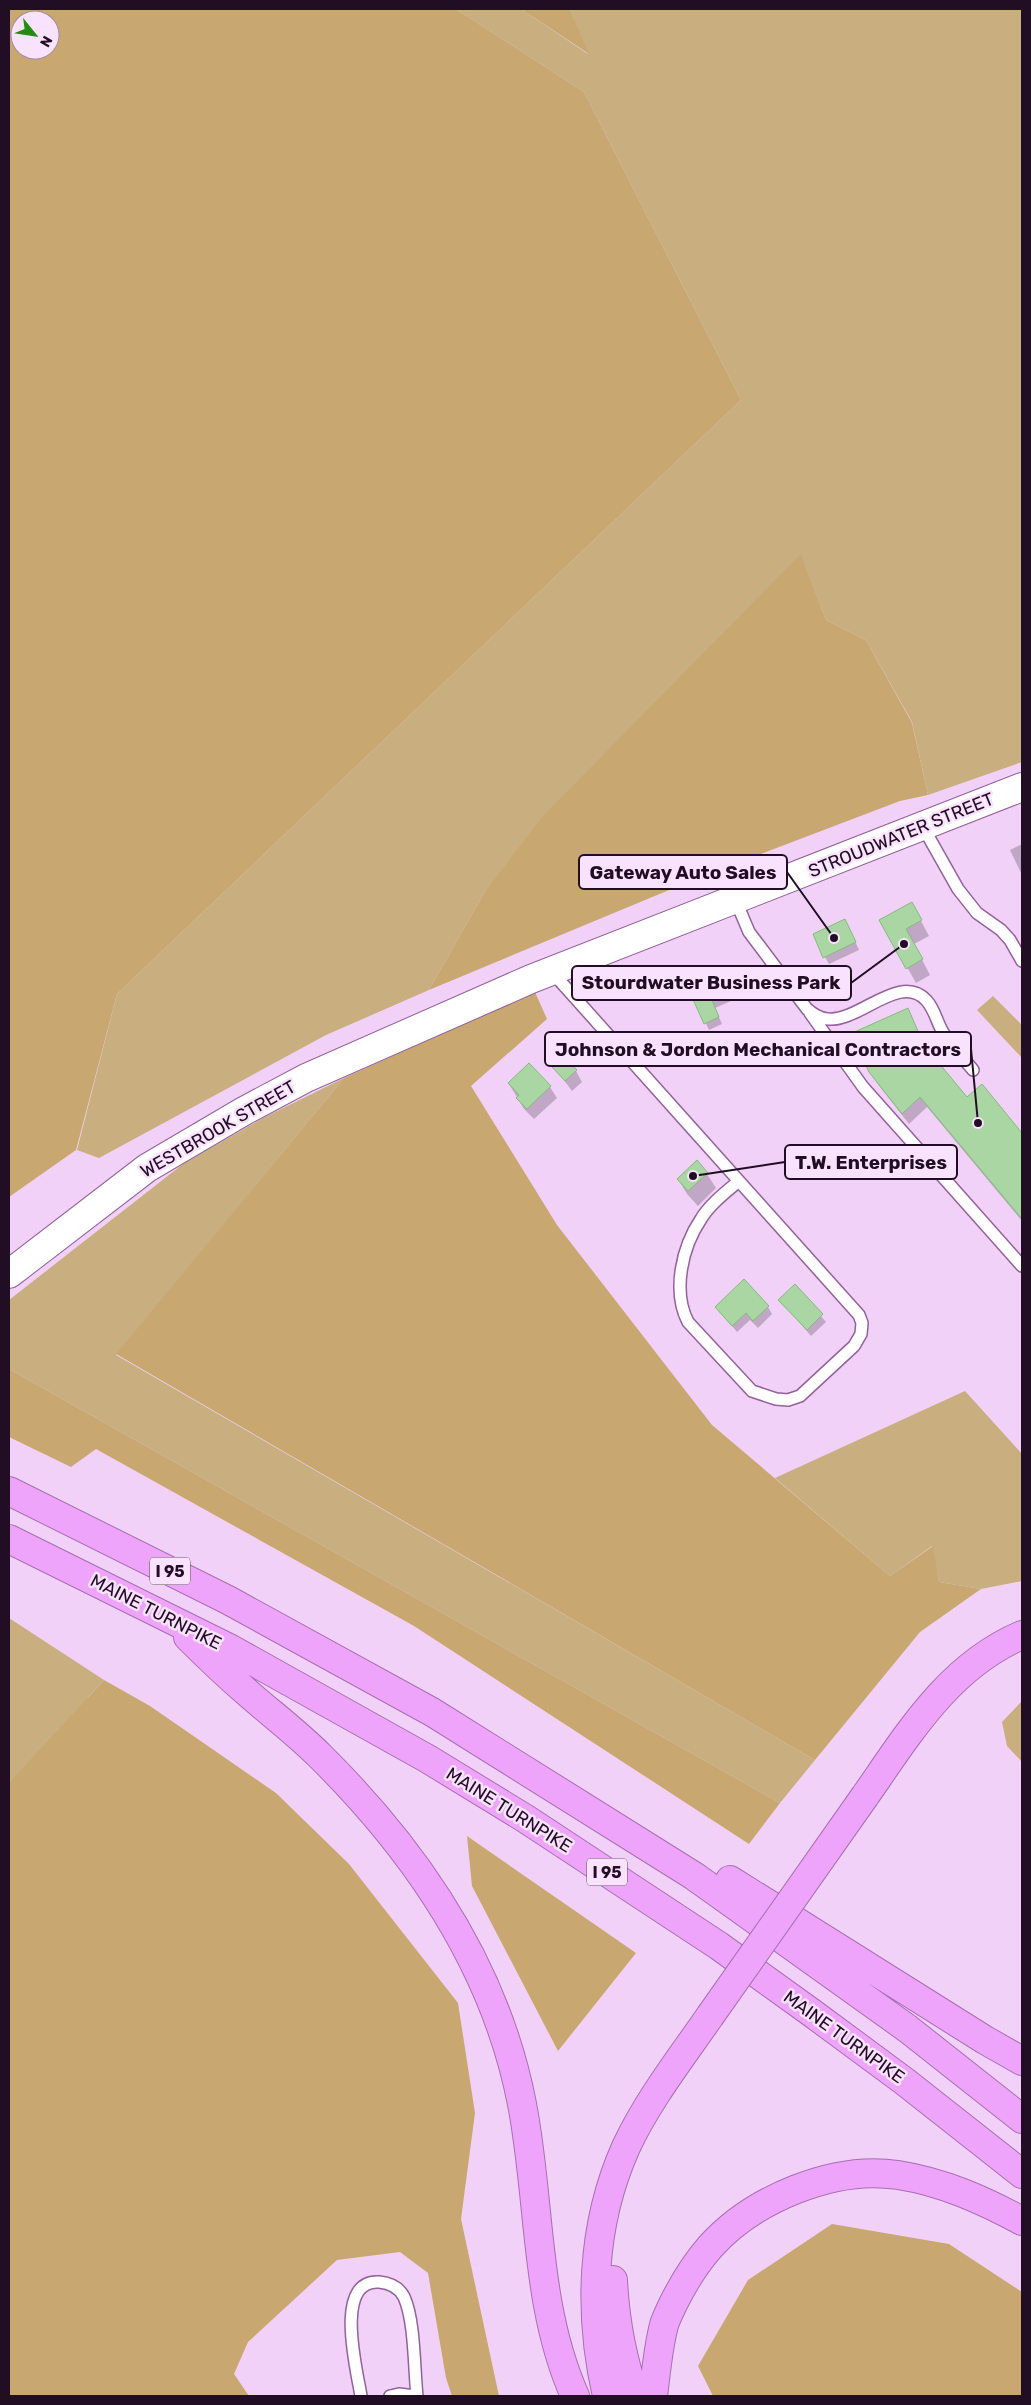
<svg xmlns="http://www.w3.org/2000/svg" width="1031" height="2405" viewBox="0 0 1031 2405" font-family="Rubik,sans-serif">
	<rect width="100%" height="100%" fill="#f2d1f8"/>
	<!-- green -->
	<path fill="#c9ae7f" d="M456 9H521L588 54 570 9H1022V762L928 795 912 722 866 640 826 620 801 555 484 893 429 990 326 1035 99 1158 77 1150 117 994 741 400 584 92Z
		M993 996 1022 1025V1058L977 1010Z
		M344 1078 116 1355 815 1760 780 1803 9 1369V1300L183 1164 263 1118Z
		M965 1391 1022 1454V1581L981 1589 939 1582 932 1546 890 1576 775 1478Z
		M9 1618 104 1680 89 1696 9 1818Z
		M1022 1701V1762L1007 1746 1002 1722Z"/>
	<!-- forest -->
	<path fill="#c8a870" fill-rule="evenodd" d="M9 9H456L584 92 741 400 117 994 76 1150 9 1197ZM20 20H50V50H20Z
		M521 9H570L589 54Z
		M801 554 826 620 866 640 912 723 928 795 900 801 698 878 429 990 484 893 542 817Z
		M535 992 547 1019 471 1086 557 1225 712 1425 890 1576 933 1546 939 1582 981 1589 920 1632 815 1760 116 1354 344 1078Z
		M9 1369 780 1803 749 1844 414 1626 96 1449 71 1467 9 1437Z
		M104 1680 150 1706 276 1793 349 1864 458 2003 475 2113 461 2219 499 2396H452L446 2378 428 2273 400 2252 337 2260 248 2342 234 2374 249 2396H9V1783Z
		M467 1836 636 1953 558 2051 472 1886Z
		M832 2224 949 2244 1022 2292V2396H713L698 2366 748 2280Z"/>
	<!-- shadow -->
	<path fill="#0003" d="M1022 844V875L1010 850Z
		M912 904 929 936 914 944 930 975 916 983 881 921Z
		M849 928 859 950 829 964 825 957Z
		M722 981 731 1001 715 1008 722 1024 709 1030 689 987Z
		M907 1010 926 1049 967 1099 982 1086 1022 1135V1221L927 1107 909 1124 877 1083 870 1071Z
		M554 1067 576 1071 582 1082 572 1091Z
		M509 1084 550 1087 557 1098 534 1119 524 1109Z
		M707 1174 716 1188 698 1206 687 1194 678 1179Z
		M795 1286 826 1322 811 1336 780 1300Z
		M716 1307H768L772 1314 758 1328 750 1320 737 1332Z"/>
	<!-- building -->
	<path fill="#aad6a4" stroke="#84bb7c" d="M912 902 922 920 906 929 923 959 906 969 879 920Z
		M845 919 856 942 823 958 813 934Z
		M718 972 728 994 712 1000 719 1017 704 1024 687 986Z
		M908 1008 924 1045 967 1097 982 1084 1022 1133V1219L920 1097 902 1114 869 1072 850 1034Z
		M564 1056 577 1070 565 1081 552 1067Z
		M529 1063 551 1086 527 1109 516 1098 519 1095 508 1083Z
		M697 1160 708 1173 688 1191 677 1179Z
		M744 1279 769 1306 753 1321 746 1313 732 1326 715 1307Z
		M795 1284 823 1314 807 1330 778 1300Z"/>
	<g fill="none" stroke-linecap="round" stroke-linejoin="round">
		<defs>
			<path id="lane" d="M923 827 958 889 977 913 1001 930 1010 940 1022 961
				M735 899 749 932 807 1009C813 1014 820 1019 828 1019 859 1022 900 972 926 1000 935 1009 937 1024 944 1034 952 1047 963 1058 973 1070
				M551 971 859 1315 862 1323 861 1334 854 1346 800 1396 788 1400 776 1399 752 1391 688 1322C672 1291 682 1247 701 1219 710 1204 726 1192 739 1181
				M810 1013 863 1087 1022 1266
				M361 2396C357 2371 333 2279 379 2282 390 2283 399 2287 404 2297 415 2321 414 2369 417 2396
				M390 2396 399 2394 415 2396"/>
			<path id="secondary" d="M9 1274 147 1168 244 1111 306 1078 531 979 1022 787"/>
			<path id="highway" d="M9 1491 228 1600 432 1712 694 1876 908 2029 1022 2119
				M9 1539 231 1649 428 1759 526 1819 719 1946 812 2013 904 2081 1022 2174
				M188 1637C208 1657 228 1676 250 1695 273 1715 298 1734 320 1756 417 1852 496 1969 522 2104 541 2202 534 2304 575 2396
				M865 1796C909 1733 949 1666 1022 1635
				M730 1880 985 2040 1022 2061
				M613 2280C615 2321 622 2358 635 2396
				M607 2396C588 2314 591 2225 626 2147 648 2100 681 2058 710 2016
				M653 2396C656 2373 658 2348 664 2325 666 2318 670 2311 673 2304 683 2284 695 2264 710 2247 753 2199 834 2165 898 2175 943 2182 983 2200 1022 2221"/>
		</defs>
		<!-- lane casing -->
		<use href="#lane" stroke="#93619c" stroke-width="14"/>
		<!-- secondary casing -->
		<use href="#secondary" stroke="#93619c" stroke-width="30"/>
		<!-- highway casing -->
		<use href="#highway" stroke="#a66fb0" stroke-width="30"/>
		<!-- lane -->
		<use href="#lane" stroke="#fff" stroke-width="11"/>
		<!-- secondary -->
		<use href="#secondary" stroke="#fff" stroke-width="28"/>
		<!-- highway -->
		<use href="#highway" stroke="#eea4fb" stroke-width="28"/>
		<defs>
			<path id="highway-bridge" d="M710 2016 865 1796"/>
		</defs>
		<!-- highway-bridge casing -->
		<use href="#highway-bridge" stroke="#a66fb0" stroke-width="30" stroke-linecap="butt"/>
		<!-- highway-bridge -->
		<use href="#highway-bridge" stroke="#eea4fb" stroke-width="28"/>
	</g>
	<g text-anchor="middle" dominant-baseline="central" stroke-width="5" stroke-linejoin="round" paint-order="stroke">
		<!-- shield labels -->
		<g fill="#f9e2fd" stroke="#624d65" stroke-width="1">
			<rect x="150" y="1557.5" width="40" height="27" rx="4"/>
			<rect x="587" y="1858.5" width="40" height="27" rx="4"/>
		</g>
		<g font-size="16" font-weight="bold" fill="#210d24">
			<text x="170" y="1571">I 95</text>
			<text x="607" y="1872">I 95</text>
		</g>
		<!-- street labels -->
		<g font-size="18" fill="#210d24" stroke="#f9e2fd">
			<text transform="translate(901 835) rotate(-22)">STROUDWATER STREET</text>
			<text transform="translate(218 1129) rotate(-30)">WESTBROOK STREET</text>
			<text transform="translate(156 1612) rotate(27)">MAINE TURNPIKE</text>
			<text transform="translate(509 1810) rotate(32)">MAINE TURNPIKE</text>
			<text transform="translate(844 2037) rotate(36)">MAINE TURNPIKE</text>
		</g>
	</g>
	<!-- callouts -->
	<path fill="none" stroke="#210d24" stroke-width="2" d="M834 938L787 872M904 944L851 983M978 1123L971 1049M693 1176L785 1162"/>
	<g fill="#210d24" stroke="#f9e2fd" stroke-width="2">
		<circle cx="834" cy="938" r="5"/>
		<circle cx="904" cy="944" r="5"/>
		<circle cx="978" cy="1123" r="5"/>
		<circle cx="693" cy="1176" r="5"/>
	</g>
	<g fill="#f9e2fd" stroke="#210d24" stroke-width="2">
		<rect x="579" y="855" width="208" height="34" rx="5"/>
		<rect x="572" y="966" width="279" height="34" rx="5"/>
		<rect x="545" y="1032" width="426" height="34" rx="5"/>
		<rect x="785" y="1145" width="172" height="34" rx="5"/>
	</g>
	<g font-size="19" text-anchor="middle" font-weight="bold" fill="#210d24">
		<text x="683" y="879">Gateway Auto Sales</text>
		<text x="711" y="989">Stourdwater Business Park</text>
		<text x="758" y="1056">Johnson &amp; Jordon Mechanical Contractors</text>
		<text x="871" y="1169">T.W. Enterprises</text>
	</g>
	<!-- border -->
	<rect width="1031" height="2405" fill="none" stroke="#210d24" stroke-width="20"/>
	<!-- north arrow -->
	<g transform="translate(35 35) rotate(120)"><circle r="24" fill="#f9e2fd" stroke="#a38da6"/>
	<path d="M0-4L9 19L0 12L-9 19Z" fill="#228d10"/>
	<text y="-8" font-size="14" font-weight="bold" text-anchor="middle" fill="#210d24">N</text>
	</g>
</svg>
